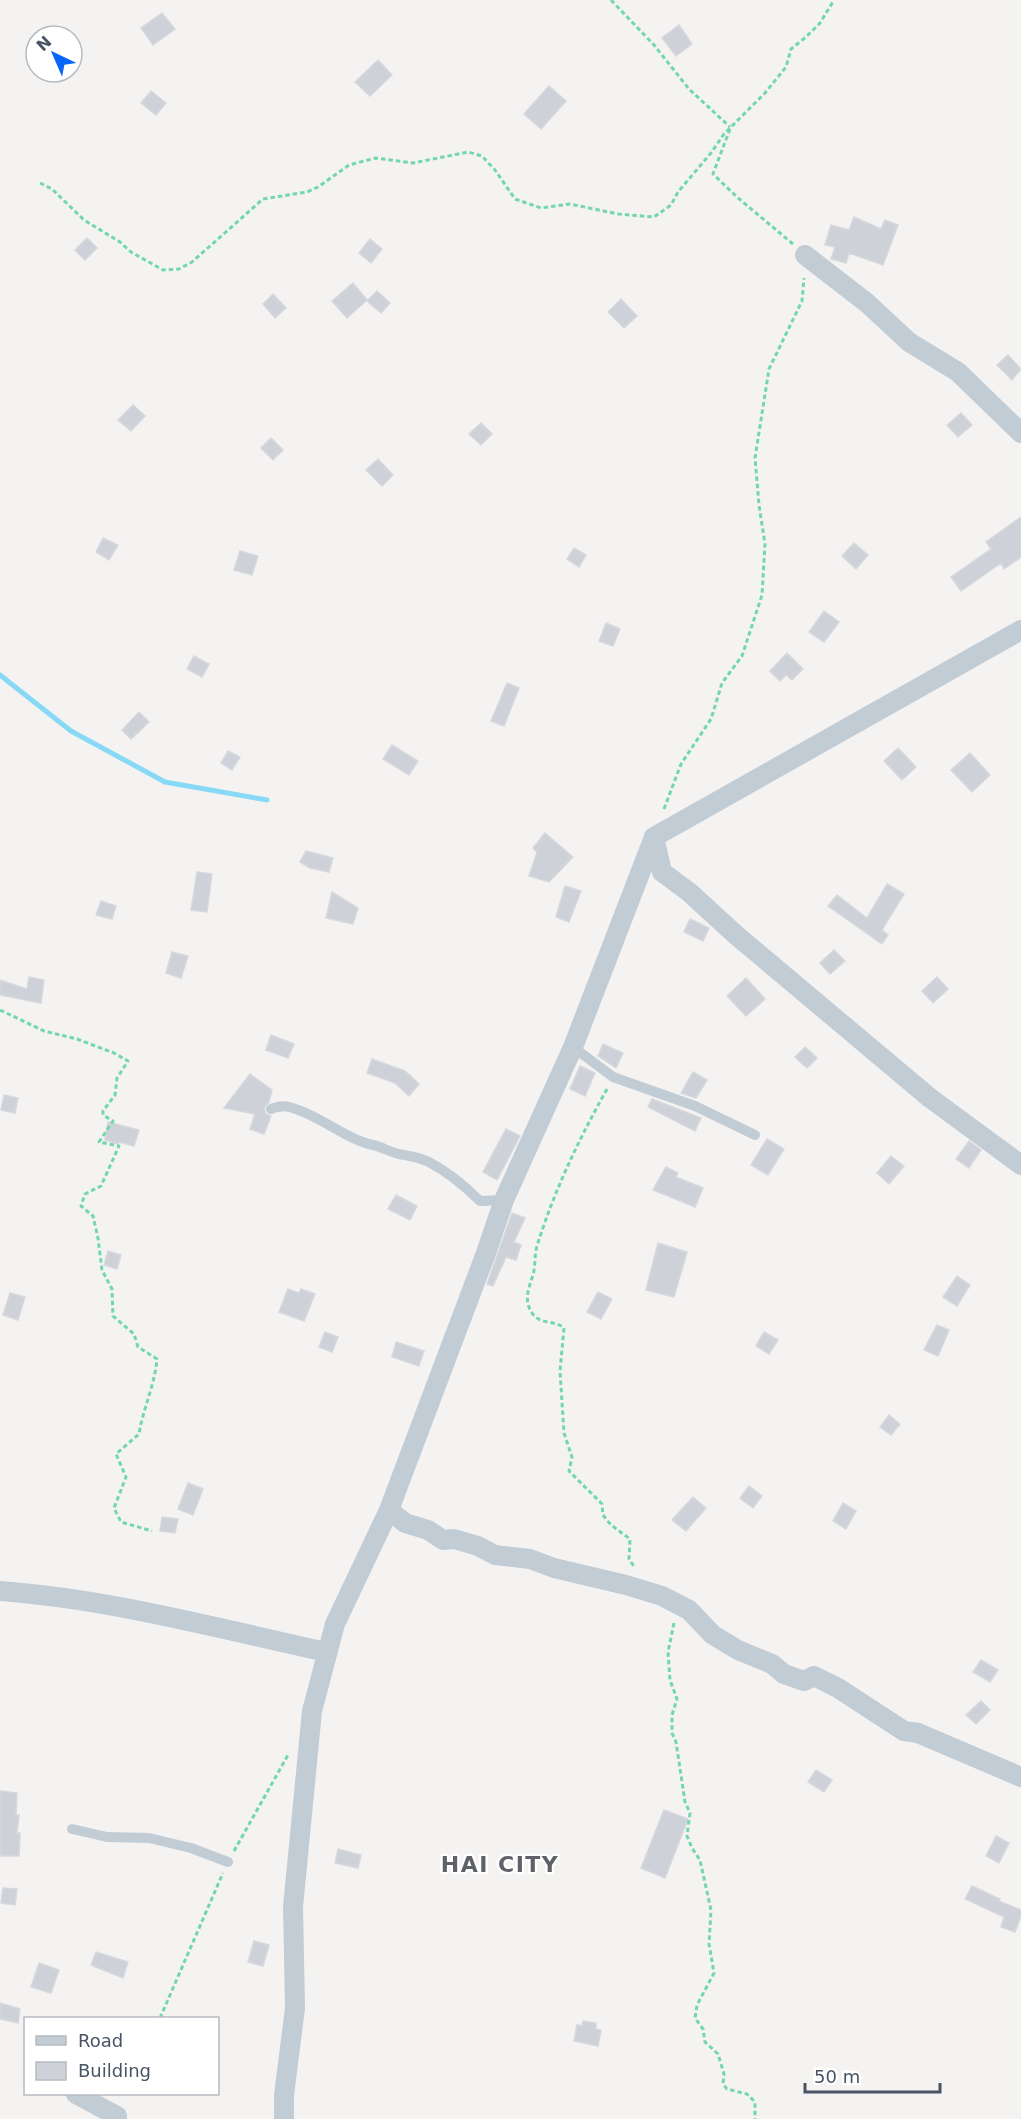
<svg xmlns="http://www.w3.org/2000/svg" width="1021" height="2119" viewBox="0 0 1021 2119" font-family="'DejaVu Sans',sans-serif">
	<rect width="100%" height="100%" fill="#f5f3f2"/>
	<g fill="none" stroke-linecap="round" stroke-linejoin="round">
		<!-- stream -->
		<path stroke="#87d9f6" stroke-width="5" d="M0 675 71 731 165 782 267 800"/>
	</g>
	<!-- building -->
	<path fill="#ced1d8" stroke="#d6d8de" stroke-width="1.5" d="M162 13 175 29 153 45 141 28Z
		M679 25 692 44 676 56 662 38Z
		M378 60 392 75 370 96 355 82Z
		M549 86 566 101 541 129 524 114Z
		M151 91 166 103 156 115 141 103Z
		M854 217 881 229 885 220 898 225 883 265 849 253 846 263 831 259 835 247 825 245 831 225 849 230Z
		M87 238 97 248 85 260 75 250Z
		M370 239 382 249 371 263 359 253Z
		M353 283 367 300 347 318 332 301Z
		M377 291 390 303 381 313 367 301Z
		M273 294 286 308 275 318 263 304Z
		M621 299 637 316 624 328 608 312Z
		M1008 355 1021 369 1012 380 997 365Z
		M133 405 145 416 131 431 118 420Z
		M961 413 972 425 958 437 947 425Z
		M481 423 492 434 481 445 469 434Z
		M271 438 283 450 273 460 261 448Z
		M378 459 393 475 382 486 366 470Z
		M1021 517V557L1004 569 1001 563 961 591 951 577 991 549 986 542Z
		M103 538 118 545 109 560 96 552Z
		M854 543 868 555 856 569 842 556Z
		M574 548 586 555 579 567 567 559Z
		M240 551 258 556 252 575 234 570Z
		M824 611 839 622 824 642 809 632Z
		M606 623 620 629 613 646 599 641Z
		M787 653 803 669 792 680 786 675 780 681 770 671Z
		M194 656 209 664 202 677 187 669Z
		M507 683 519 688 504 726 491 721Z
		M139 712 149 722 131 739 122 730Z
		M392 745 418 761 409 775 383 759Z
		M898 748 916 767 902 780 884 761Z
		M228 751 240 757 232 770 221 763Z
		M970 753 990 775 972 792 951 770Z
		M545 833 573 857 549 882 529 876 537 852 533 848Z
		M306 851 333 858 329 872 310 868 300 862Z
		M197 872 212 874 207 912 191 910Z
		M887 884 904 894 882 930 888 935 882 944 828 906 837 895 867 918Z
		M565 886 581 891 569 922 556 917Z
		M332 892 358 908 353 924 326 918Z
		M101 901 116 906 112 919 96 915Z
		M690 919 709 928 703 941 684 932Z
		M834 950 845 961 830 974 820 963Z
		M172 952 188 956 181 978 166 973Z
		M29 977 44 980 41 1003 0 995V980L27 989Z
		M937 977 948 989 933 1003 922 991Z
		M746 978 765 999 746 1016 727 996Z
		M271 1035 294 1044 288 1058 266 1050Z
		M603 1044 623 1053 616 1068 598 1056Z
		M805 1047 817 1058 807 1068 795 1057Z
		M372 1059 405 1071 419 1084 409 1096 395 1083 367 1073Z
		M580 1066 595 1073 585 1096 570 1089Z
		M693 1072 707 1080 696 1098 681 1093Z
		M250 1074 272 1090 269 1102 264 1108 266 1114 271 1116 264 1134 250 1129 255 1114 224 1108Z
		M4 1095 18 1098 15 1113 1 1110Z
		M652 1099 701 1118 695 1131 648 1107Z
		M108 1122 139 1130 134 1146 119 1142 118 1144 105 1140Z
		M506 1129 520 1136 497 1180 483 1172Z
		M767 1139 784 1149 768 1175 751 1165Z
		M969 1141 981 1150 969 1168 956 1159Z
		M891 1156 904 1166 889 1184 877 1173Z
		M666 1167 678 1173 676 1177 703 1188 695 1207 653 1190Z
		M396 1195 417 1206 410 1220 388 1209Z
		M512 1213 525 1218 514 1242 521 1245 516 1260 506 1257 493 1286 487 1284Z
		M658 1243 687 1252 674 1297 646 1290Z
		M108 1251 121 1255 117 1269 104 1265Z
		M957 1276 970 1285 957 1306 943 1297Z
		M288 1289 299 1293 301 1289 315 1294 304 1321 279 1312Z
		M598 1292 612 1299 601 1319 587 1312Z
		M10 1293 25 1297 18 1320 3 1315Z
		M937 1325 949 1330 938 1356 924 1350Z
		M325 1332 338 1337 332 1352 319 1347Z
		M764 1332 778 1340 769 1354 756 1346Z
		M396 1342 424 1351 419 1366 392 1357Z
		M889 1415 900 1424 891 1435 880 1427Z
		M188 1483 203 1489 193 1515 178 1509Z
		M749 1486 762 1496 753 1508 740 1498Z
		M693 1497 706 1508 686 1531 672 1520Z
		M843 1503 856 1511 846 1529 833 1521Z
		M162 1517 178 1519 175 1533 160 1531Z
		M981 1660 998 1670 990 1682 973 1672Z
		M981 1701 990 1710 976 1724 966 1715Z
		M816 1770 832 1780 824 1792 808 1782Z
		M0 1791 17 1793 16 1815H19L17 1833H20L19 1856H0Z
		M664 1810 688 1819 665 1878 641 1868Z
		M996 1836 1009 1843 999 1863 986 1856Z
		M338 1849 361 1855 358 1868 335 1863Z
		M972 1886 1000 1899 999 1901 1021 1910V1916L1015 1932 1001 1927 1004 1917 965 1899Z
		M3 1888 17 1889 15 1905 1 1903Z
		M254 1941 269 1945 263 1966 248 1962Z
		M96 1952 128 1962 123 1978 91 1965Z
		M39 1963 59 1970 51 1993 31 1987Z
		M0 2003 20 2009 18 2023 0 2019Z
		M583 2021 596 2023V2029L601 2030 598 2046 574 2041 577 2025 582 2026Z"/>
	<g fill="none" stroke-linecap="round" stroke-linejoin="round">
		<!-- path -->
		<path stroke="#72d7ab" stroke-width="3" stroke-dasharray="4.5 3" stroke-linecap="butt" d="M611 0 654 45 689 89 730 127
			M730 129 713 174 738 198 793 244
			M40 183 52 189 84 220 120 242 131 252 163 270 179 269 192 262 263 199 307 192 318 187 349 165 376 158 413 163 468 152 482 156 495 170 515 199 541 208 570 204 618 214 654 217 671 205 678 192 711 153 724 134 765 93 786 67 791 49 806 37 820 23 834 0
			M664 809 681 764 711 719 722 683 742 656 762 595 765 544 759 505 755 458 769 369 802 301 804 278
			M0 1010 44 1031 77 1039 114 1053 128 1061 117 1078 115 1095 103 1111V1115L113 1121 99 1142 119 1146 101 1186 85 1194 81 1206 93 1216 98 1238 102 1270 112 1289 113 1316 134 1334 138 1347 157 1359C155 1384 143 1409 139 1434L116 1454 126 1477 114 1508 121 1522 152 1531
			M607 1089C579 1139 554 1191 537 1246 534 1256 536 1268 532 1278 528 1290 524 1301 532 1313 540 1325 555 1320 564 1328L560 1371 564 1433 572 1457 569 1471 602 1504 603 1515 611 1525 630 1539 629 1559 635 1568
			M674 1623 668 1652 670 1680 677 1699 672 1715V1733L676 1742 685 1802 690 1813 687 1836 692 1848 700 1860 711 1910 709 1944 714 1973 697 2005 695 2018 703 2029 705 2042 718 2054 724 2074 723 2084 727 2089 747 2094 755 2102V2119
			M234 1851 288 1755
			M160 2018 223 1873"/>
		<!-- lane -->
		<path stroke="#c2ccd5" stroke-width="10" d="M573 1047 613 1077 695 1106 755 1135
			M271 1109C277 1107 283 1105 289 1107 318 1114 345 1139 373 1145 382 1147 390 1152 399 1154 409 1156 419 1157 429 1162 448 1172 465 1186 480 1201L504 1200
			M72 1829 107 1837 149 1838 191 1848 228 1862"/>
		<!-- street -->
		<path stroke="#c2ccd5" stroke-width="20" d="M805 255 867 303 909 342 958 372 1021 433
			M1021 630 654 837 662 872 689 892 736 935 930 1098 1021 1165
			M389 1510 405 1523 428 1530 443 1540 454 1539 478 1546 495 1555 530 1559 554 1568 626 1585 662 1596 689 1610 713 1635 738 1650 772 1664 784 1674 804 1681 814 1676 838 1688 904 1731 918 1733 1021 1777
			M0 1591C110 1599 220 1629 327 1652
			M76 2094 117 2116
			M284 2119V2095L295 2008 293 1907 312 1711 335 1624 389 1510 486 1253 504 1200 573 1047 654 837"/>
	</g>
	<g text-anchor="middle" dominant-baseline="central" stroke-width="4.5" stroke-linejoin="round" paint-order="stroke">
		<!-- district labels -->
		<g font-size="22" font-weight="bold" letter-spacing="1.5" fill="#5e6268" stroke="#fff">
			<text x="500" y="1864">HAI CITY</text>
		</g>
	</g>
	<!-- legend -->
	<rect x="24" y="2017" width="195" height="78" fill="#ffffff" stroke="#b6bbc1" stroke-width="1.5"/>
	<rect x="36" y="2036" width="30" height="9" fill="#c2ccd5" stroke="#b6bbc1" stroke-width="1.5"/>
	<text x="78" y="2047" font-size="18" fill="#485463">Road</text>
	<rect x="36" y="2062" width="30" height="18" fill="#ced1d8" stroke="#b6bbc1" stroke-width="1.5"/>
	<text x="78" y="2077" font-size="18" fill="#485463">Building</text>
	<!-- north arrow -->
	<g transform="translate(54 54) rotate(316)"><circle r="28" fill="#ffffff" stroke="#b6bbc1" stroke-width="1.5"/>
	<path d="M0-4.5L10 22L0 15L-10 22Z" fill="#0765fa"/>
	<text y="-9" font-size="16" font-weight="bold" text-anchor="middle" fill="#485463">N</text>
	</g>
	<!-- scale -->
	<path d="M805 2083v9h135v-9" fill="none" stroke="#485463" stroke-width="3"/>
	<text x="814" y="2083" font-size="18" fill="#485463" stroke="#ffffff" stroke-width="4.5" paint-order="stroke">50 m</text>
</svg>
